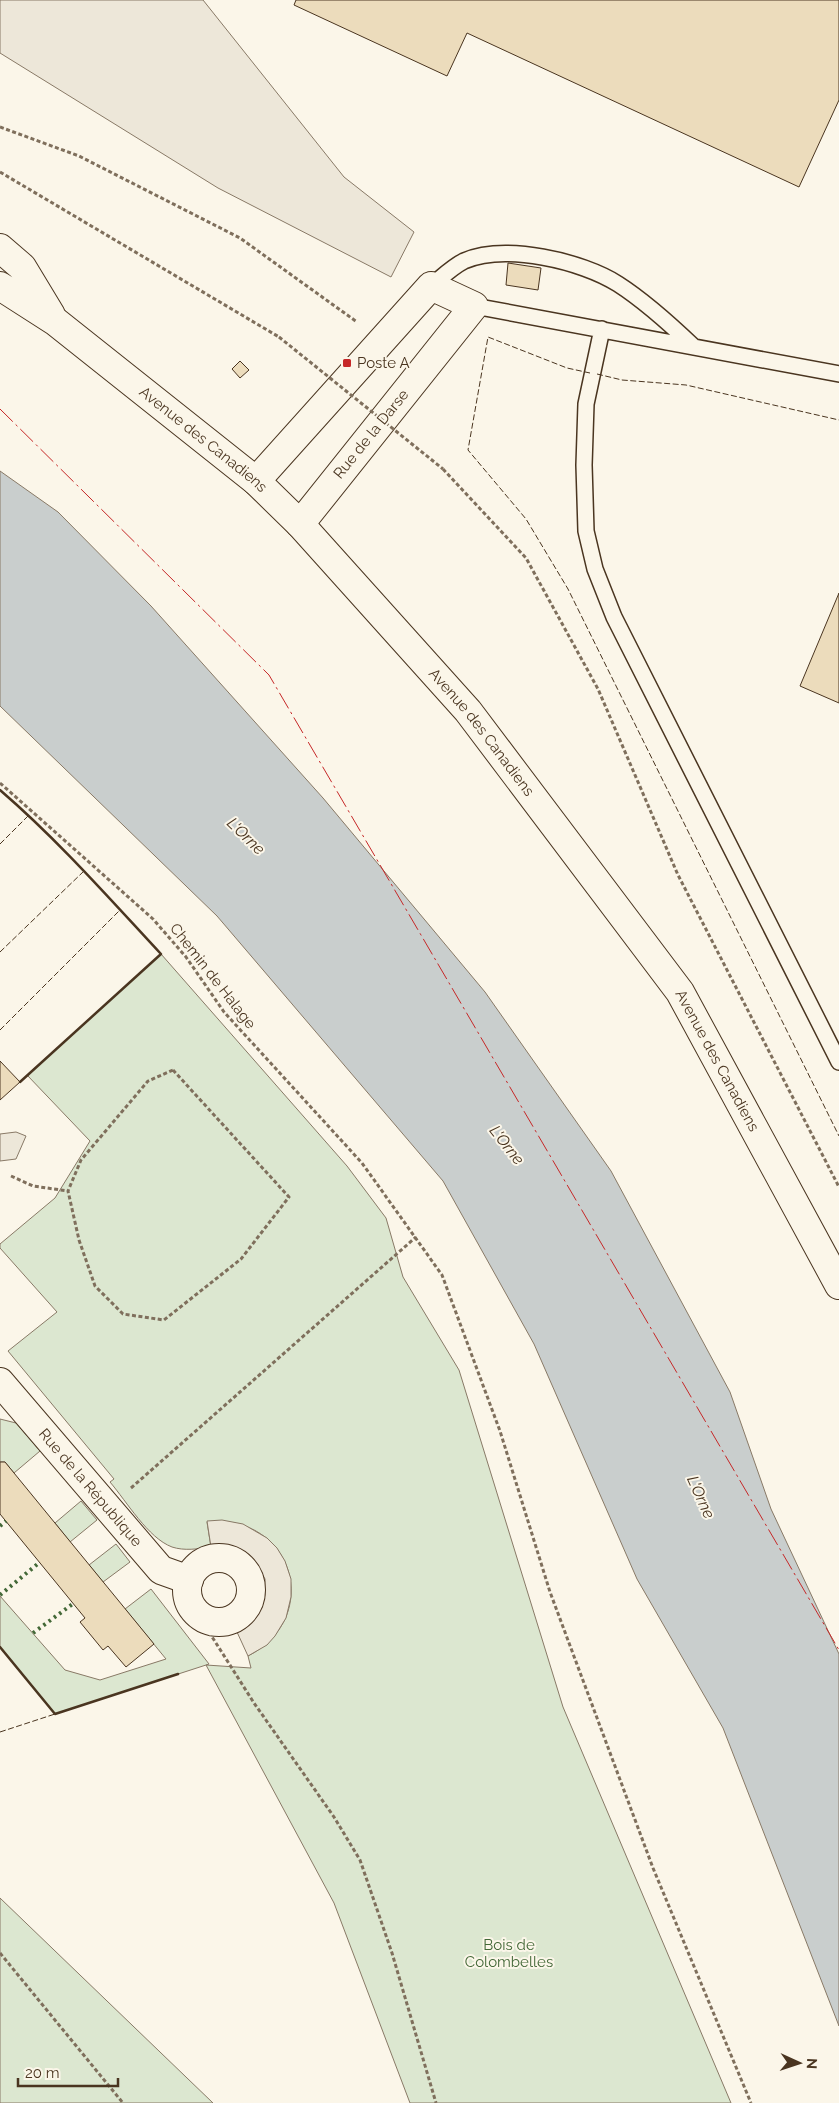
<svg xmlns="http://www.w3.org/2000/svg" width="839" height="2103" viewBox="0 0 839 2103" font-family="Raleway,sans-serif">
	<rect width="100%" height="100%" fill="#fbf6e9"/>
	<!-- green -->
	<path fill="#dce7d0" stroke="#887966" d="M161 954 347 1166 386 1218 403 1277 459 1370 563 1707 731 2103H410L334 1903 206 1665 55 1714 0 1647V1596L65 1670 100 1680 166 1659 125 1609 151 1589 209 1664 206 1665 251 1668 248 1656C324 1617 293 1513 207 1522L211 1547C198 1549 184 1551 172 1547 148 1538 127 1502 110 1482L114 1479 8 1351 57 1312 0 1248V1244L55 1198 90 1141 27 1075Z
		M0 1419 16 1423 40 1451 14 1473 5 1462H0Z
		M81 1501 97 1520 70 1542 55 1523Z
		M116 1544 130 1562 103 1582 89 1565Z
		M0 1898 213 2103H0Z"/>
	<!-- parking -->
	<path fill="#ede7d9" stroke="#887966" d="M0 0H203L344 177 414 232 391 277 218 188 0 53Z
		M16 1132 26 1136 16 1159 0 1161V1134Z
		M222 1520 243 1524 267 1538 277 1548 285 1561 291 1579V1597L286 1618 275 1636 267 1645 248 1656 237 1632 255 1619 262 1607 265 1595V1579L257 1564 245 1553 234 1548 224 1546 211 1547 207 1521Z"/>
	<!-- water -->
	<path fill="#c9cecd" stroke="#887966" d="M0 471 58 512 151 606 323 798 485 992 611 1171 730 1392 771 1509 839 1654V2026L723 1728 637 1579 534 1344 443 1181 217 916 0 706Z"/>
	<!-- building -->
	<path fill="#ecdcbc" stroke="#4a3520" d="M296 0H839V100L799 187 467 33 447 76 294 5Z
		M508 263 541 268 538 290 506 285Z
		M240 361 249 370 240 378 232 369Z
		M839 593V703L800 686Z
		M0 1061 20 1082 0 1100Z
		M0 1462H5L154 1644 126 1667 108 1646 103 1650 80 1622 85 1618 0 1514Z"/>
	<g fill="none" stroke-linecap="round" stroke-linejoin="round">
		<defs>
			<path id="lane" d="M431 286C441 278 452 267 464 261 505 243 582 261 618 284 646 302 670 324 694 347
				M474 306 839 374
				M602 329 586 404 584 465 586 531 595 569 614 617 839 1062"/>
			<g id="street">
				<path d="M256 481 431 286 474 306 300 524"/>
				<path id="s1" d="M0 1382 161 1570 189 1580"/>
				<circle cx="219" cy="1590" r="32"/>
			</g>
			<g id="secondary">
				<path d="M0 248 22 267 51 315"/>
				<path id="s2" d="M0 286 56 322 256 481 300 524 468 711 680 992 839 1285"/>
			</g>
		</defs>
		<!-- lane casing -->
		<use href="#lane" stroke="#4a3520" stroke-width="18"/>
		<!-- street casing -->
		<use href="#street" stroke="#4a3520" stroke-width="30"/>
		<!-- secondary casing -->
		<use href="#secondary" stroke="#4a3520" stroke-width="30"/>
		<!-- path -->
		<path stroke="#7f6f5c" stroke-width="3" stroke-dasharray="4 2.5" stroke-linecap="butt" d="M0 127 79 156 240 238 357 322
			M0 172 279 337
			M443 469 526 558 598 689 678 875 839 1187
			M0 783 153 919 186 957 224 1012 362 1163 442 1275 500 1431 550 1592 653 1868 751 2103
			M173 1070 289 1197 241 1259 164 1320 123 1314 95 1286 79 1240 68 1191 81 1160 148 1081Z
			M11 1176 33 1186 68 1191
			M131 1488 416 1237
			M195 1610 254 1703 334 1817 360 1860 392 1953 436 2103
			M0 1953 123 2103"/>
		<!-- lane -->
		<use href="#lane" stroke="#fbf6e9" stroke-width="15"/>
		<!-- street -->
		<use href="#street" stroke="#fbf6e9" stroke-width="28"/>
		<!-- secondary -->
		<use href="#secondary" stroke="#fbf6e9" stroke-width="28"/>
		<!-- path-bridge -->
		<path stroke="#7f6f5c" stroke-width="3" stroke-dasharray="4 2.5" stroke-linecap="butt" d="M279 337 443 469"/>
		<!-- hedge -->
		<path stroke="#436837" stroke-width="4" stroke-dasharray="2.5 4" stroke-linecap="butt" d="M0 1526 6 1521
			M0 1595 40 1562
			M33 1633 74 1603"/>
		<!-- fence -->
		<path stroke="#4a3520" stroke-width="1" stroke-dasharray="6 2.5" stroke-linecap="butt" d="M590 373 567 368 488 337 468 450 526 519 568 589 839 1136
			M597 374 622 380 686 385 839 420
			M0 844 29 815
			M0 952 84 871
			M0 1030 120 910
			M0 1732 55 1714"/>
		<!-- wall -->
		<path stroke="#4a3520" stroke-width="2.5" d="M0 790C58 840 109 898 161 954L20 1082
			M0 1647 55 1714 178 1674"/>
		<!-- power -->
		<path stroke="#c62828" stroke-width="1" stroke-dasharray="18 4 2.5 4" stroke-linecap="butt" d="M0 409 269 675 839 1650"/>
	</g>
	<!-- markers -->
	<rect fill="#c62828" stroke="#fbf6e9" stroke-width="2" x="342" y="358" width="10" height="10" rx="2.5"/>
	<g text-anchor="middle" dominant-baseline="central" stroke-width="4" stroke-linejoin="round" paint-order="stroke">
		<!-- poi labels -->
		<g font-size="15" fill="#4a3520" stroke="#fbf6e9" text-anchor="start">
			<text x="357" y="363">Poste A</text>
		</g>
		<!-- street labels -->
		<g font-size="15" fill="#4a3520" stroke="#fbf6e9">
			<text transform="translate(371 434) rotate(-51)">Rue de la Darse</text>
			<text stroke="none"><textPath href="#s2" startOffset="255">Avenue des Canadiens</textPath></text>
			<text stroke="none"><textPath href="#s2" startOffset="660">Avenue des Canadiens</textPath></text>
			<text transform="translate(213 976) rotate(52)">Chemin de Halage</text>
			<text stroke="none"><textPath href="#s2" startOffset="1065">Avenue des Canadiens</textPath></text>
			<text stroke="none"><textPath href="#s1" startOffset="139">Rue de la République</textPath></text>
		</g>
		<!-- park labels -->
		<g font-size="15" fill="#436837" stroke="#fbf6e9">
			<text x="509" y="1945">Bois de<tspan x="509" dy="17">Colombelles</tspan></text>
		</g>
		<!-- water labels -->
		<g font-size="16" font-style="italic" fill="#4a3520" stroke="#fbf6e9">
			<text transform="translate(246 836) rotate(44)">L'Orne</text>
			<text transform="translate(507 1145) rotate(52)">L'Orne</text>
			<text transform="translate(701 1497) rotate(66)">L'Orne</text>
		</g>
	</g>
	<!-- north arrow -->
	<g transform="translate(799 2063) rotate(93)" stroke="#fbf6e9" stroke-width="4" paint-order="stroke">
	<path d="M0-4L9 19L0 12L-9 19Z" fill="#4a3520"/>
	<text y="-8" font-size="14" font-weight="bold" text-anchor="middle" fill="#4a3520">N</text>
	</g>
	<!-- scale -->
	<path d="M18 2078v8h100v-8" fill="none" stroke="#4a3520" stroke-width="2.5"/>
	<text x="25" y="2078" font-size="15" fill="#4a3520" stroke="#fbf6e9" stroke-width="4" paint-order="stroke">20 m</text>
</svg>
